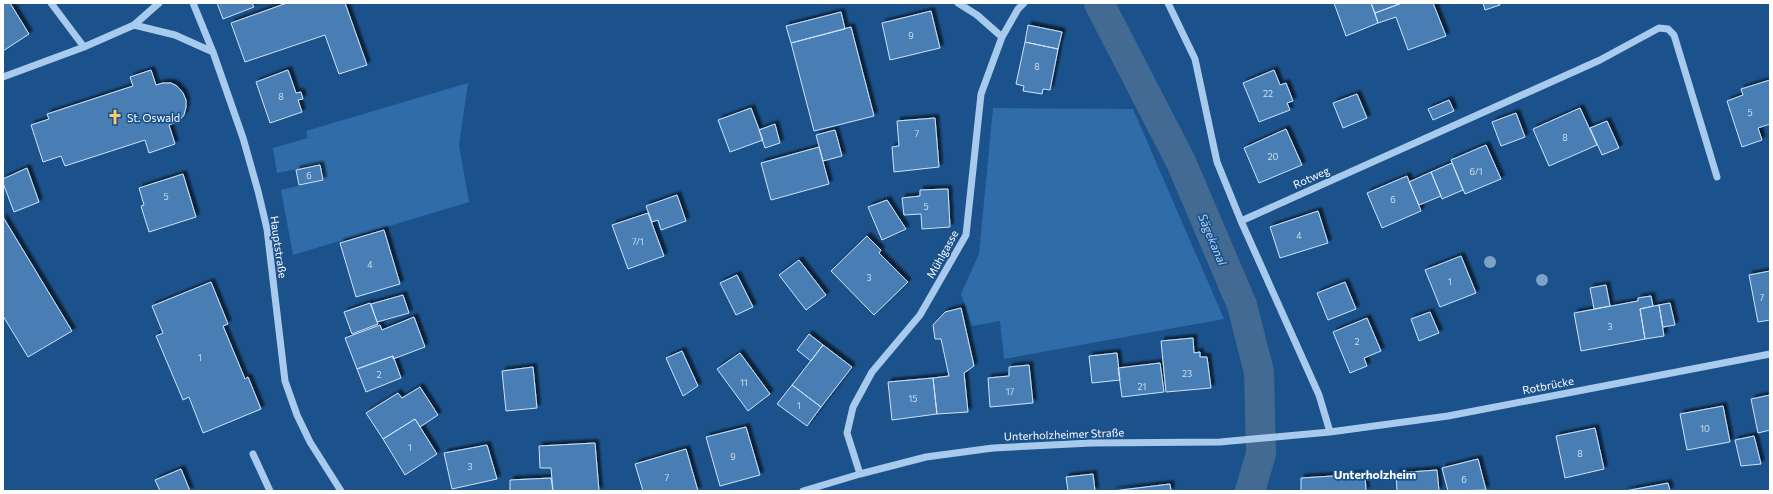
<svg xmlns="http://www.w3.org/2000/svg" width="1773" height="494" viewBox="0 0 1773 494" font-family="Commissioner,sans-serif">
	<defs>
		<filter id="shadow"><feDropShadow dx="3.5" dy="-3.5" stdDeviation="1" flood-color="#0009"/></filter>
	</defs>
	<rect width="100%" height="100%" fill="#1c528b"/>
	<!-- green -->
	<path fill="#2f6ca9" d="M468 83 459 145 469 202 293 255 281 190 323 180 319 165 277 173 273 148 308 138 306 131Z
		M993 108 1133 109 1224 319 1004 359 1000 321 972 326 961 294 979 254Z"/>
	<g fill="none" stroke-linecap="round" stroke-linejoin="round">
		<!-- canal -->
		<path stroke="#426a93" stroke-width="30" d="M1099 3 1181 162 1242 305 1259 372 1261 454 1250 491"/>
	</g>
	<!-- building -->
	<path fill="#497eb5" stroke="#cce3f9" filter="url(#shadow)" d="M3 3H10L29 34 3 51Z
		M217 3H252L254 7 223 19Z
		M287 3H345L367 65 339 74 325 35 245 62 231 23Z
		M1334 3H1371L1378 23 1346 36Z
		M1371 3H1402L1375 13Z
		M1402 3H1433L1446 36 1408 50 1396 17 1378 23 1375 13Z
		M1483 3H1500V5L1485 10Z
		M931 11 940 48 890 60 882 23Z
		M841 12 845 29 791 43 786 26Z
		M1028 25 1062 32 1058 49 1025 42Z
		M851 27 874 116 814 131 791 43Z
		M1025 42 1058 49 1050 90 1043 89 1042 94 1023 91 1024 86 1016 84Z
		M151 70 156 85 163 83H171L177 86 183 93 186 100V107L184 115 179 121 169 125 175 144 149 153 145 140 65 166 61 156 43 162 31 125 49 119 47 114 133 86 130 77Z
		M288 70 296 93 301 92 303 99 298 100 302 112 270 123 256 82Z
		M1274 70 1280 85 1286 83 1293 101 1287 103 1290 110 1259 122 1243 83Z
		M1770 80V124L1758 128 1762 140 1742 147 1727 101 1743 95 1741 89Z
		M1357 94 1367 118 1343 128 1333 103Z
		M1449 100 1454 111 1433 120 1428 109Z
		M751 108 763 140 730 152 718 120Z
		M1580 108 1597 145 1549 166 1533 129Z
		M1516 113 1525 137 1501 146 1492 122Z
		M935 118 939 167 894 172 892 147 899 146 897 121Z
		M1607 121 1619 148 1602 155 1590 128Z
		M775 124 780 143 765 148 759 130Z
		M1286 129 1302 165 1259 183 1244 148Z
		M835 130 842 156 823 161 816 135Z
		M1486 145 1501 179 1465 194 1451 160Z
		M819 147 829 184 771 200 761 163Z
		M1452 163 1463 190 1442 199 1431 172Z
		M320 165 323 180 299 185 296 170Z
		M27 168 39 202 14 212 3 183V179Z
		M1431 172 1441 196 1419 205 1409 182Z
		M183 174 196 217 149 232 141 206 144 205 139 188Z
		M1407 176 1421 211 1382 228 1367 193Z
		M948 189 950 227 922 229 921 214 904 215 902 198 920 196V190Z
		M677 195 686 221 661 230 658 220 652 222 646 206Z
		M887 200 906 229 882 240 868 207Z
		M1318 211 1328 243 1280 258 1270 227Z
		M648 213 664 256 628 269 612 225Z
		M3 217 72 331 28 357 3 316Z
		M384 230 400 284 356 297 340 243Z
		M867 236 881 250 879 253 908 282 874 315 831 271Z
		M1461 256 1476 293 1440 307 1425 270Z
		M799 260 826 295 806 310 779 275Z
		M1770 271V320L1758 322 1749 275Z
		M737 275 753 307 736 315 720 283Z
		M211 282 228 324 223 326 245 379 248 377 261 409 203 433 189 397 183 400 156 336 163 333 152 306Z
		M1345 282 1356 309 1328 320 1317 293Z
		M1606 285 1610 306 1594 309 1590 288Z
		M403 295 409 313 377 322 371 304Z
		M1651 296 1653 306 1640 309 1645 339 1581 351 1574 313 1638 301V298Z
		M370 303 378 324 352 334 344 312Z
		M1670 303 1675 325 1663 327 1659 305Z
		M1659 305 1664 336 1645 339 1640 309Z
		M961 308 974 366 964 373 968 412 937 414 933 378 949 376 941 339H935L933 325 945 312Z
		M1430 312 1439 333 1419 341 1411 319Z
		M414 317 425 347 393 359V356L357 369 345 338 380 325 382 330Z
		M1367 318 1381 351 1364 358 1367 366 1350 373 1333 332Z
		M809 334 823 345 811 361 797 350Z
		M1193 338 1194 353 1200 352V357H1207L1211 388 1166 392 1161 341Z
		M823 345 852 367 821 407 792 385Z
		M682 351 698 386 683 396 666 358Z
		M740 353 770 394 748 411 717 369Z
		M1117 353 1120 380 1092 383 1089 356Z
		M393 356 401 378 366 392 357 369Z
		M1160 363 1164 392 1122 397 1118 368Z
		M1029 365 1033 403 990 407 988 378 1009 376V367Z
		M533 367 537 408 506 411 502 371Z
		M933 378 937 414 892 420 888 382Z
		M792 385 821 407 807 426 777 404Z
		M420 387 438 415 420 427 415 419 383 439 366 413 398 393 402 398Z
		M1770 395V430L1758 433 1751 399Z
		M1723 406 1730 442 1687 450 1680 414Z
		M415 419 437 454 405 475 383 439Z
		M746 427 760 475 720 486 706 437Z
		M1595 428 1604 469 1565 478 1556 436Z
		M1754 436 1761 464 1741 466 1735 440Z
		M595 443 599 491H553L551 468H540L539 446Z
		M487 445 497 479 452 489 444 453Z
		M686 449 698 491H643L635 464Z
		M1478 459 1486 490 1448 491 1442 468Z
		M181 469 190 491H160L155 480Z
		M1437 470 1439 491H1397L1396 473Z
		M1093 474 1095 491H1068L1066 477Z
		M1365 474 1366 491H1301V478Z
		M551 478 553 491H510V480Z
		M1668 483 1670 491H1625Z
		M1170 484 1171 491H1113Z"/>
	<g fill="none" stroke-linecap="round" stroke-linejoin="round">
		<!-- minor -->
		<path stroke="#a7caed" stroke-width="7" d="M51 3 84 47
			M193 3 213 52 243 138 258 191 267 229 285 381 297 415 310 442 341 491
			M958 3 977 15 1002 37
			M1168 3 1195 59 1217 162 1241 221
			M134 25 159 3
			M3 77 84 47 134 25 175 35 213 52
			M1330 432 1319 395 1241 221 1600 60 1659 28 1668 29 1674 35 1717 177
			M253 454 270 491
			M860 474 847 433 853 407 872 372 920 315 966 235 981 94 1002 37 1018 9 1024 3
			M803 491 860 474 926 457 993 448 1091 443 1220 442 1330 432 1448 416 1770 354"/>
	</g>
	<!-- trees -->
	<g fill="#7da2c8">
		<circle cx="1490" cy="262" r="6"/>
		<circle cx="1542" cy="280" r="6"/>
	</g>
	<!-- icons -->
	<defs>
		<symbol id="church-bare" viewBox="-9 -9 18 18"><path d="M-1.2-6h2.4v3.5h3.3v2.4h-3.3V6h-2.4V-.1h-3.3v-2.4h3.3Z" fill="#fdc964" stroke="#1c528b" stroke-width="2.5" paint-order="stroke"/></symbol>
	</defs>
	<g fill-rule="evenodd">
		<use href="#church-bare" x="104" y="106" width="22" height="22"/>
	</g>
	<g text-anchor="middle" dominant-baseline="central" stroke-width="3.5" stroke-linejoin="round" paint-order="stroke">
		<!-- number labels -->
		<g font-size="9" fill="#d2dfec">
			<text x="911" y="35">9</text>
			<text x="1037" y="66">8</text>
			<text x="1268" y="93">22</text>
			<text x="281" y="96">8</text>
			<text x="1750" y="112">5</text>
			<text x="917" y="133">7</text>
			<text x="1565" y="137">8</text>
			<text x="1273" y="156">20</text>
			<text x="1476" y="171">6/1</text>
			<text x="309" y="175">6</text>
			<text x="166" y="196">5</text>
			<text x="1393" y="199">6</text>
			<text x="926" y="206">5</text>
			<text x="1299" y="235">4</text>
			<text x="638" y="241">7/1</text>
			<text x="370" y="264">4</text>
			<text x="869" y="277">3</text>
			<text x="1450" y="281">1</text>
			<text x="1762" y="297">7</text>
			<text x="1610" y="326">3</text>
			<text x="1357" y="341">2</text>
			<text x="200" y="357">1</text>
			<text x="1187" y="373">23</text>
			<text x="379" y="374">2</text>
			<text x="744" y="382">11</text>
			<text x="1142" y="386">21</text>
			<text x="1010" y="391">17</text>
			<text x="913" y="398">15</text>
			<text x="799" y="405">1</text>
			<text x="1705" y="428">10</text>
			<text x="410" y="447">1</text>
			<text x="1580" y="453">8</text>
			<text x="733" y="456">9</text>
			<text x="470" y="466">3</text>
			<text x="667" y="477">7</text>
			<text x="1464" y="479">6</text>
		</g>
		<!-- poi labels -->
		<g font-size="11" fill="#fff" stroke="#1c528b" text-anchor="start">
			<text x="127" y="117">St. Oswald</text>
		</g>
		<!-- street labels -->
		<g font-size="11" fill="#fff" stroke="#1c528b">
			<text transform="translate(1311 177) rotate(-24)">Rotweg</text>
			<text transform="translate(279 247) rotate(82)">Hauptstraße</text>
			<text transform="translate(942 254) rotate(-61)">Mühlgasse</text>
			<text transform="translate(1548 385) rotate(-11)">Rotbrücke</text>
			<text transform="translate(1064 434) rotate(-2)">Unterholzheimer Straße</text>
		</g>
		<!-- water labels -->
		<g font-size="12" font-style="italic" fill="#b2d4f4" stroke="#1c528b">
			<text transform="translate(1213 239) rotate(67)">Sägekanal</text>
		</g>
		<!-- neighbourhood labels -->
		<g font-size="12" font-weight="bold" fill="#fff" stroke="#1c528b">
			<text x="1375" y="474">Unterholzheim</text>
		</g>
	</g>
	<!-- border -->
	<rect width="1773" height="494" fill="none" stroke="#ffffff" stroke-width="8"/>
</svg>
